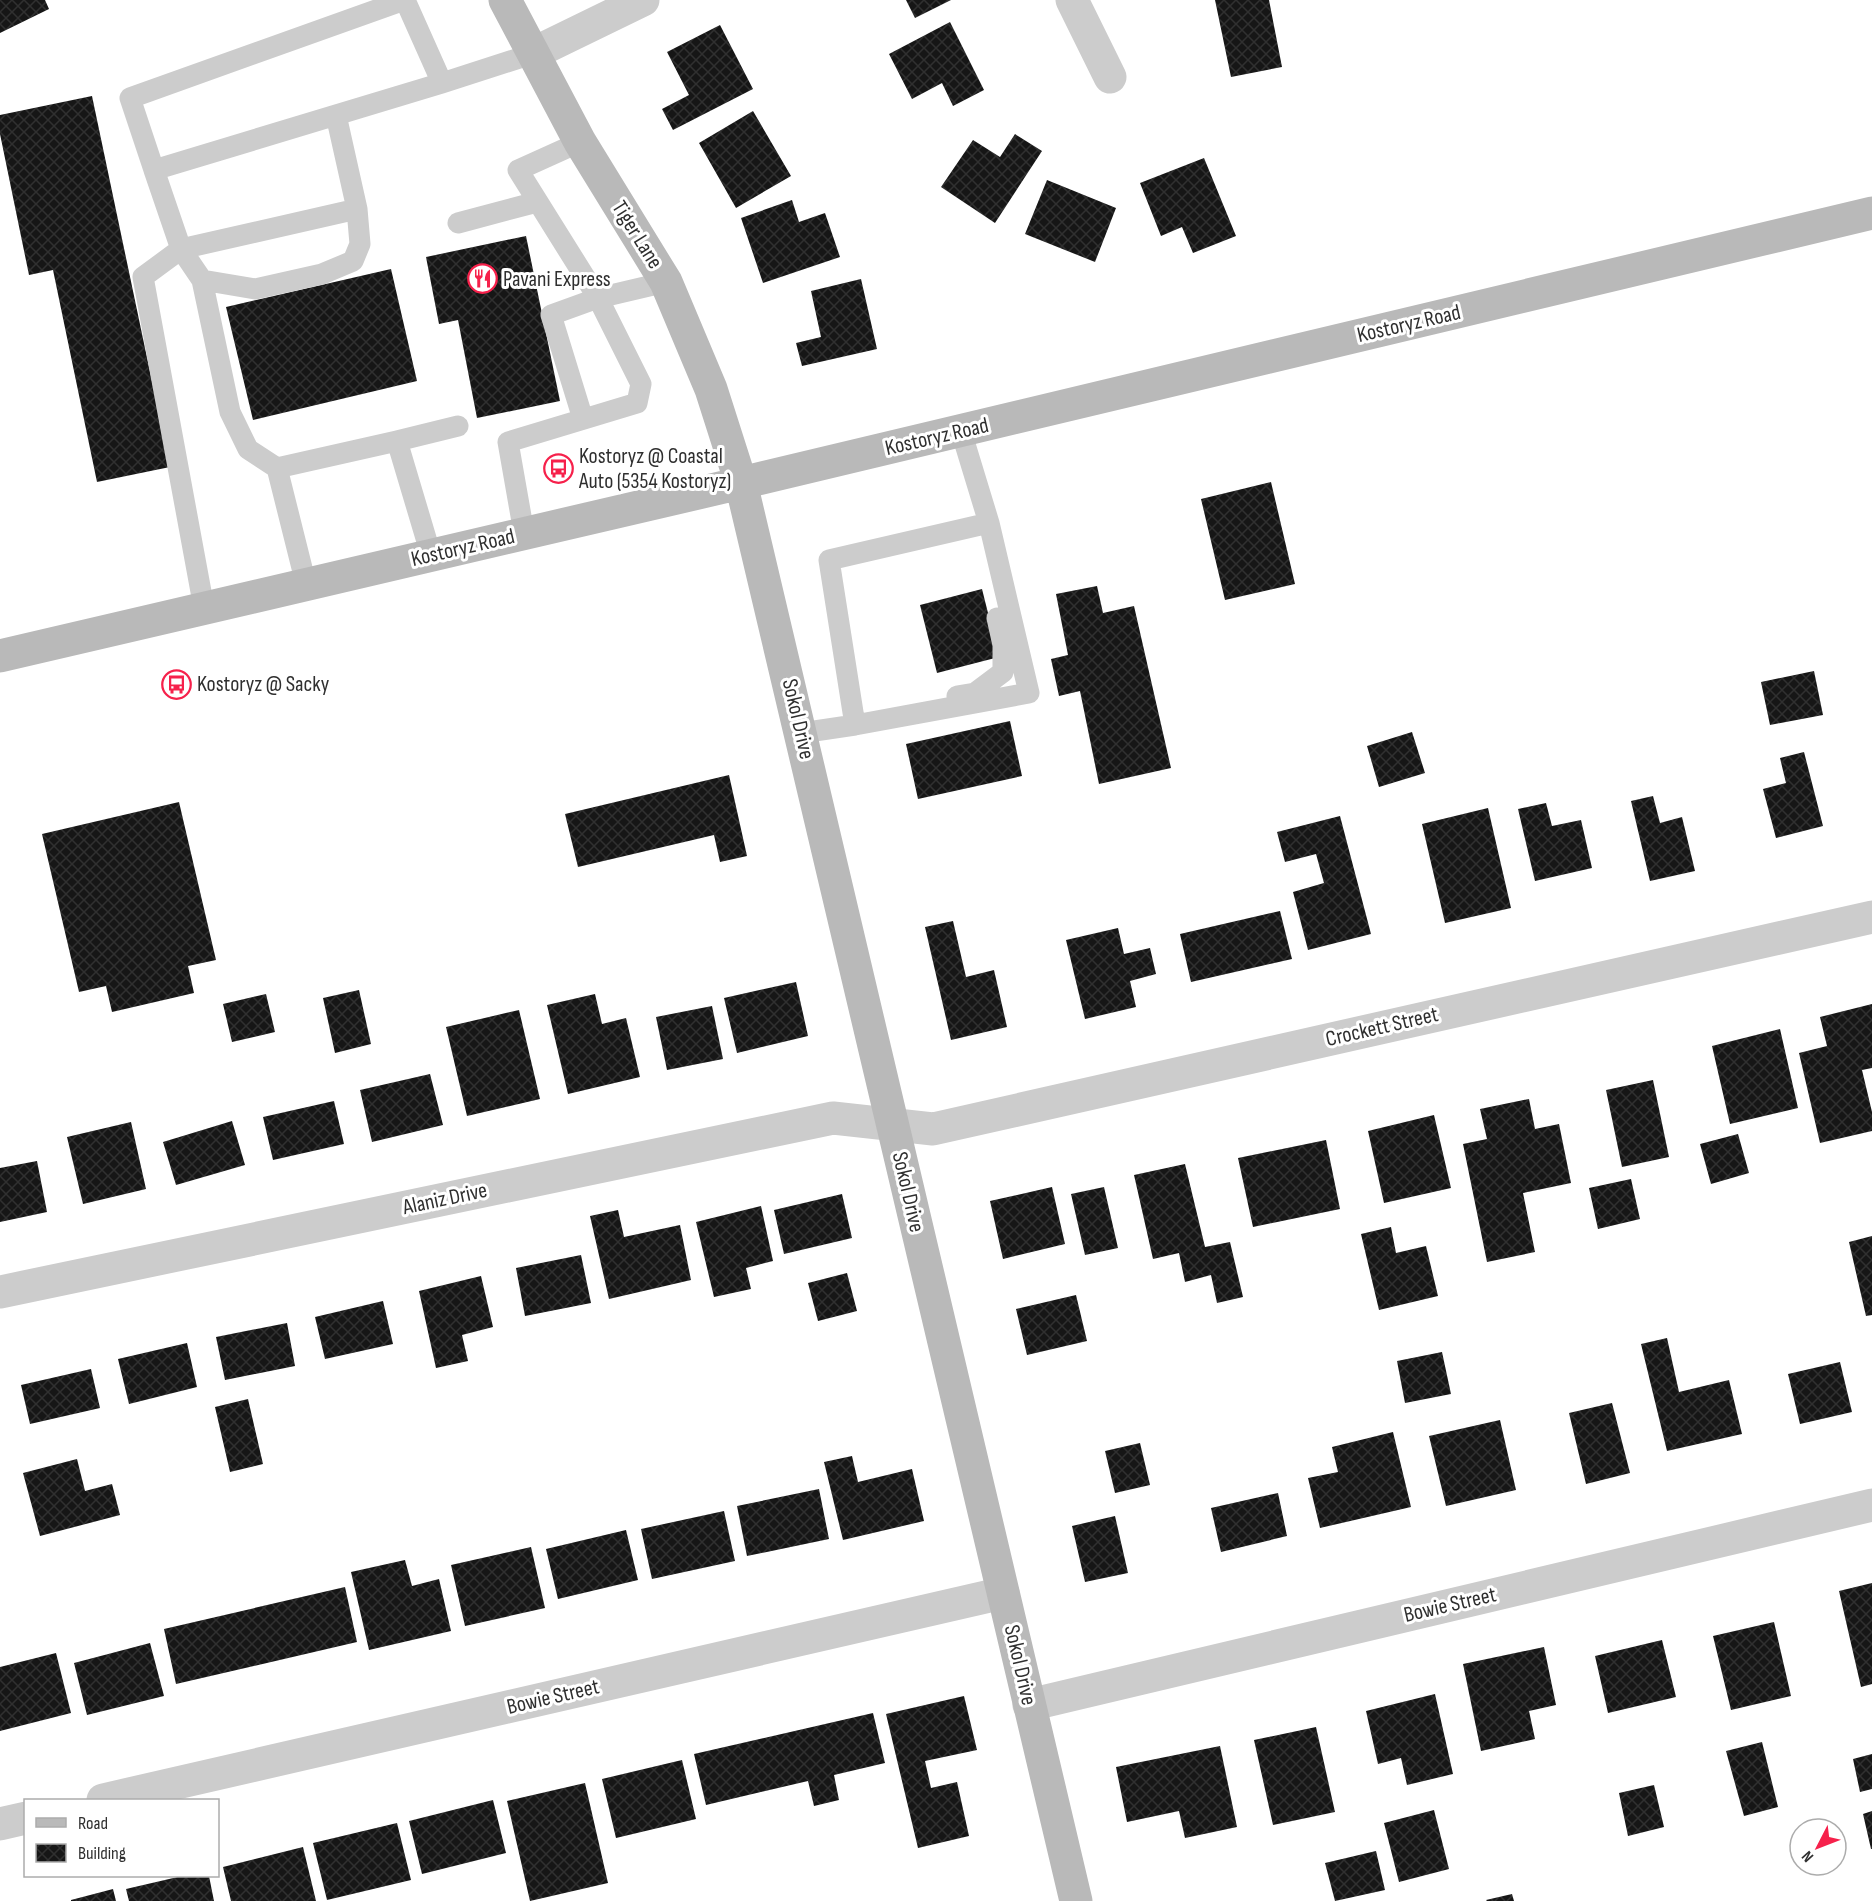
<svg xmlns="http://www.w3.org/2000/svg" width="1872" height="1901" viewBox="0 0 1872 1901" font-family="'Sofia Sans Condensed',sans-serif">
	<defs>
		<pattern id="building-cross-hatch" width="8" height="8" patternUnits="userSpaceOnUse" patternTransform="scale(1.5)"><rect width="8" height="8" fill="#161616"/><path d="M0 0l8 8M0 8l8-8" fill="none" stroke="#303030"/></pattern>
	</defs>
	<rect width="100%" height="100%" fill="#fff"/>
	<!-- building -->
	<path fill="url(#building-cross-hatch)" d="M0 0H45L49 9 0 33Z
		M906 0H951L915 18Z
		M1215 0H1269L1282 67 1231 77Z
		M950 22 984 90 953 106 942 83 912 99 889 54Z
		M720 25 753 89 673 130 662 109 689 95 667 52Z
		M92 96 170 467 97 482 53 270 29 275 0 134V115Z
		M753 111 791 176 736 208 699 143Z
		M1015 134 1042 151 995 223 941 187 973 140 1000 157Z
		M1204 158 1236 236 1193 253 1182 227 1161 236 1140 183Z
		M1047 180 1116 208 1095 262 1025 234Z
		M792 200 799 222 825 213 840 257 763 283 741 218Z
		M526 236 560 401 477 418 458 320 439 324 426 257Z
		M391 269 417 381 253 420 226 307Z
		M861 279 877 349 802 366 796 343 821 337 811 291Z
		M1271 482 1295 584 1225 600 1201 499Z
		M1097 586 1103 613 1134 606 1171 768 1099 784 1080 691 1059 696 1051 659 1068 655 1056 594Z
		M982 589 999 657 937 673 920 605Z
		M1814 671 1823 715 1770 725 1761 682Z
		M1010 721 1022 776 918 799 906 744Z
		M1412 732 1425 773 1379 787 1367 746Z
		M1804 752 1823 826 1776 838 1763 789 1786 783 1780 758Z
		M729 775 747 856 720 862 714 835 578 867 565 814Z
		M1653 796 1660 823 1682 817 1695 871 1650 881 1631 801Z
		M179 802 216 960 188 966 194 993 112 1012 106 986 79 992 42 834Z
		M1546 803 1552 826 1581 820 1592 868 1535 881 1518 809Z
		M1488 808 1511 908 1445 923 1422 824Z
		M1340 816 1371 934 1308 950 1293 892 1324 883 1316 854 1285 862 1277 832Z
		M1280 911 1292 959 1191 982 1180 934Z
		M953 921 966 977 994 970 1007 1027 951 1040 925 927Z
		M1118 928 1124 954 1150 948 1156 974 1130 981 1136 1007 1085 1019 1066 940Z
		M796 982 808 1036 737 1053 724 998Z
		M359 990 371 1044 335 1053 323 998Z
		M266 994 275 1032 232 1042 223 1004Z
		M595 994 602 1024 626 1018 640 1077 568 1094 547 1005Z
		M1872 1004V1068L1862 1070 1872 1112V1131L1820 1143 1799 1053 1827 1046 1820 1017Z
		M712 1006 723 1059 667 1070 656 1017Z
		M519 1010 540 1099 467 1116 446 1027Z
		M1780 1029 1798 1108 1730 1124 1712 1046Z
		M430 1074 443 1125 372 1142 360 1090Z
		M1653 1080 1669 1157 1622 1167 1606 1090Z
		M1529 1099 1535 1129 1559 1124 1571 1183 1523 1193 1535 1252 1487 1262 1463 1144 1487 1139 1480 1109Z
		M334 1101 344 1144 273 1160 263 1117Z
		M1434 1115 1451 1188 1384 1203 1368 1131Z
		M232 1121 245 1165 176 1185 163 1142Z
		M131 1122 146 1189 83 1204 67 1137Z
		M1738 1134 1749 1173 1711 1184 1700 1144Z
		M1326 1140 1340 1209 1253 1227 1238 1158Z
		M37 1161 47 1212 0 1222V1168Z
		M1185 1164 1205 1247 1230 1242 1243 1297 1217 1303 1211 1275 1185 1282 1179 1253 1153 1259 1134 1175Z
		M1631 1179 1640 1219 1598 1229 1589 1188Z
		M1052 1187 1065 1244 1003 1259 990 1201Z
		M1104 1187 1118 1248 1085 1255 1071 1194Z
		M842 1194 852 1238 784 1254 774 1210Z
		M761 1206 773 1261 746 1268 751 1289 714 1297 696 1222Z
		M618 1210 624 1237 680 1225 691 1280 609 1299 590 1216Z
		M1391 1227 1396 1253 1426 1246 1438 1296 1379 1310 1361 1234Z
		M1872 1236V1315L1866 1316 1849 1242Z
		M581 1255 591 1303 525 1316 516 1268Z
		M847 1273 857 1311 818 1321 808 1283Z
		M481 1276 493 1327 462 1335 468 1361 436 1368 419 1291Z
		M1076 1295 1087 1341 1027 1355 1016 1309Z
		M383 1301 393 1344 325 1359 315 1317Z
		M287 1323 295 1366 225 1380 216 1337Z
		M1667 1338 1679 1392 1729 1380 1742 1434 1667 1451 1641 1344Z
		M187 1343 197 1387 129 1404 118 1359Z
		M1442 1352 1451 1394 1405 1403 1397 1361Z
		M1840 1362 1852 1412 1800 1424 1788 1374Z
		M91 1369 100 1408 30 1424 21 1385Z
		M248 1399 263 1464 230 1472 215 1407Z
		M1612 1403 1630 1473 1586 1484 1569 1413Z
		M1500 1420 1516 1490 1446 1506 1429 1436Z
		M1393 1432 1411 1507 1320 1528 1308 1478 1338 1472 1332 1447Z
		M1140 1443 1150 1485 1115 1493 1105 1451Z
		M852 1456 858 1482 912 1469 924 1521 843 1540 824 1462Z
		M77 1459 85 1491 112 1484 120 1515 40 1536 23 1473Z
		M819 1489 829 1539 747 1556 737 1506Z
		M1278 1493 1287 1536 1221 1552 1211 1508Z
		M724 1511 735 1561 652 1579 641 1529Z
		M1115 1516 1128 1573 1085 1582 1072 1526Z
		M626 1530 638 1580 558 1599 546 1549Z
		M531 1547 545 1608 465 1626 451 1565Z
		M405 1560 412 1586 439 1579 451 1631 369 1650 351 1572Z
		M1872 1583V1684L1861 1687 1839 1591Z
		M345 1587 357 1642 176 1684 164 1629Z
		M1774 1622 1791 1696 1731 1710 1713 1636Z
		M1662 1640 1676 1697 1608 1713 1595 1656Z
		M150 1643 164 1696 87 1715 74 1663Z
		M1544 1647 1556 1705 1529 1711 1535 1739 1481 1751 1463 1664Z
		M56 1653 71 1713 0 1731V1667Z
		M1435 1694 1453 1774 1407 1785 1401 1758 1378 1764 1366 1711Z
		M964 1696 977 1750 925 1761 931 1788 957 1782 969 1836 918 1848 886 1714Z
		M873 1713 885 1763 834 1775 839 1800 814 1806 808 1781 706 1805 694 1754Z
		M1316 1727 1335 1812 1273 1825 1254 1740Z
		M1762 1742 1778 1807 1744 1816 1726 1751Z
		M1220 1746 1237 1827 1185 1838 1179 1811 1127 1822 1116 1767Z
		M1872 1754V1789L1860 1792 1853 1759Z
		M682 1760 696 1819 616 1838 602 1779Z
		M585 1783 608 1883 530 1901 507 1801Z
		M1654 1785 1664 1827 1628 1836 1619 1793Z
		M493 1800 506 1853 422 1874 409 1821Z
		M1434 1810 1449 1869 1399 1882 1384 1823Z
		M1872 1811V1849H1871L1863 1814Z
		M397 1823 411 1880 327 1900 313 1843Z
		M303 1847 316 1901H231L223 1867Z
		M1376 1851 1385 1890 1335 1901 1325 1863Z
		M182 1876H209L214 1901H129L126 1889Z
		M113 1889 116 1901H71V1900Z
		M1512 1894 1514 1901H1487L1486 1900Z"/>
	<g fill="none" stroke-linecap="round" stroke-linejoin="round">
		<!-- lane -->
		<path stroke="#ccc" stroke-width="21" d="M404 0 130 98 154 170 442 83 532 54
			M405 0 442 83
			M154 170 181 249 202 280 230 412 248 449 277 468
			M458 223 537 202
			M202 280 255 289 322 274 353 261 360 244 357 209 336 115
			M583 419 551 315 598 298 666 282
			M524 533 508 442 637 403 641 384 598 298 518 170 580 142
			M431 555 397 441 458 426
			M306 584 277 468 397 441
			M204 608 143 277 181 249 357 209
			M957 696 975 693 1003 672V645L997 618
			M855 725 1029 693 989 523
			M801 733 855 725 829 560 989 523 961 431"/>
		<!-- street -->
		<path stroke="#ccc" stroke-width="33" d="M1072 0 1110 77
			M532 54 643 0
			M0 1292 833 1118 933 1129 1872 917
			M1029 1705 1872 1505
			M103 1800 1003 1593
			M0 1824 26 1818"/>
		<!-- secondary -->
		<path stroke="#b9b9b9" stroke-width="33" d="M505 0 580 142 666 282 711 389 741 483 1076 1901
			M0 656 741 483 1872 213"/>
	</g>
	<!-- icons -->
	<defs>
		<symbol id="restaurant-ring" viewBox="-11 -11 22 22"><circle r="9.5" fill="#fff" stroke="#f6214b" stroke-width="1.5"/><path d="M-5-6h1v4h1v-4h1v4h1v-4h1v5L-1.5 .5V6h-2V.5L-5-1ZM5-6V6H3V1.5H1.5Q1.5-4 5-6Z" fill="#f6214b"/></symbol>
		<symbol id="bus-ring" viewBox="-11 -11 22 22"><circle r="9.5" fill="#fff" stroke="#f6214b" stroke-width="1.5"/><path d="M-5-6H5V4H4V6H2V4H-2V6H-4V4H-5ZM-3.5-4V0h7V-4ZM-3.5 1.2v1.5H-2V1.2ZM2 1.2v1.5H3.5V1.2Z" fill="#f6214b"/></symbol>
	</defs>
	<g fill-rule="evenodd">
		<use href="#restaurant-ring" x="466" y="262" width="33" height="33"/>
		<use href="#bus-ring" x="542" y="452" width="33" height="33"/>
		<use href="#bus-ring" x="160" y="668" width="33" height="33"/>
	</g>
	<g text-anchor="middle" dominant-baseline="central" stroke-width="6" stroke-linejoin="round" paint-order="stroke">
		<!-- street labels -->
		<g font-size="22" fill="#2f2f2f" stroke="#fff">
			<text transform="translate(637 235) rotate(58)">Tiger Lane</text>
			<text transform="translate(1409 324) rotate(-13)">Kostoryz Road</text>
			<text transform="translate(937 437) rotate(-13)">Kostoryz Road</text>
			<text transform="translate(463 548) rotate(-13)">Kostoryz Road</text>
			<text transform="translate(798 719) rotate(77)">Sokol Drive</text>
			<text transform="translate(1382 1027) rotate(-13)">Crockett Street</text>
			<text transform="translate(908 1192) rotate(77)">Sokol Drive</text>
			<text transform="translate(445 1199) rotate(-12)">Alaniz Drive</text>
			<text transform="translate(1450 1605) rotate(-13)">Bowie Street</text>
			<text transform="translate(1020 1665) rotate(77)">Sokol Drive</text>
			<text transform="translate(553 1697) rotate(-13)">Bowie Street</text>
		</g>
		<!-- poi labels -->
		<g font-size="22" fill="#2f2f2f" stroke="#fff" text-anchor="start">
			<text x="503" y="279">Pavani Express</text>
			<text x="579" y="456">Kostoryz @ Coastal<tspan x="579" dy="25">Auto (5354 Kostoryz)</tspan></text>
			<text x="197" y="684">Kostoryz @ Sacky</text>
		</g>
	</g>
	<!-- legend -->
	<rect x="24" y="1799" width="195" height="78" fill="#ffffff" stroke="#acacac" stroke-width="1.5"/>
	<rect x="36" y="1818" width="30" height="9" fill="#b9b9b9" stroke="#acacac" stroke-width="1.5"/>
	<text x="78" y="1829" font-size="18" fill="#2f2f2f">Road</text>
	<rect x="36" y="1844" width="30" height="18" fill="url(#building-cross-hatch)" stroke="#acacac" stroke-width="1.5"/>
	<text x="78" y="1859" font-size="18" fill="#2f2f2f">Building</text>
	<!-- north arrow -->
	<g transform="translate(1818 1847) rotate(228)"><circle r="28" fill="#ffffff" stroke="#acacac" stroke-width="1.5"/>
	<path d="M0-4.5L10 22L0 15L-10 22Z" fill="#f6214b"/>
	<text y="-9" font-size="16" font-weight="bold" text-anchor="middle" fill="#2f2f2f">N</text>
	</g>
</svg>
